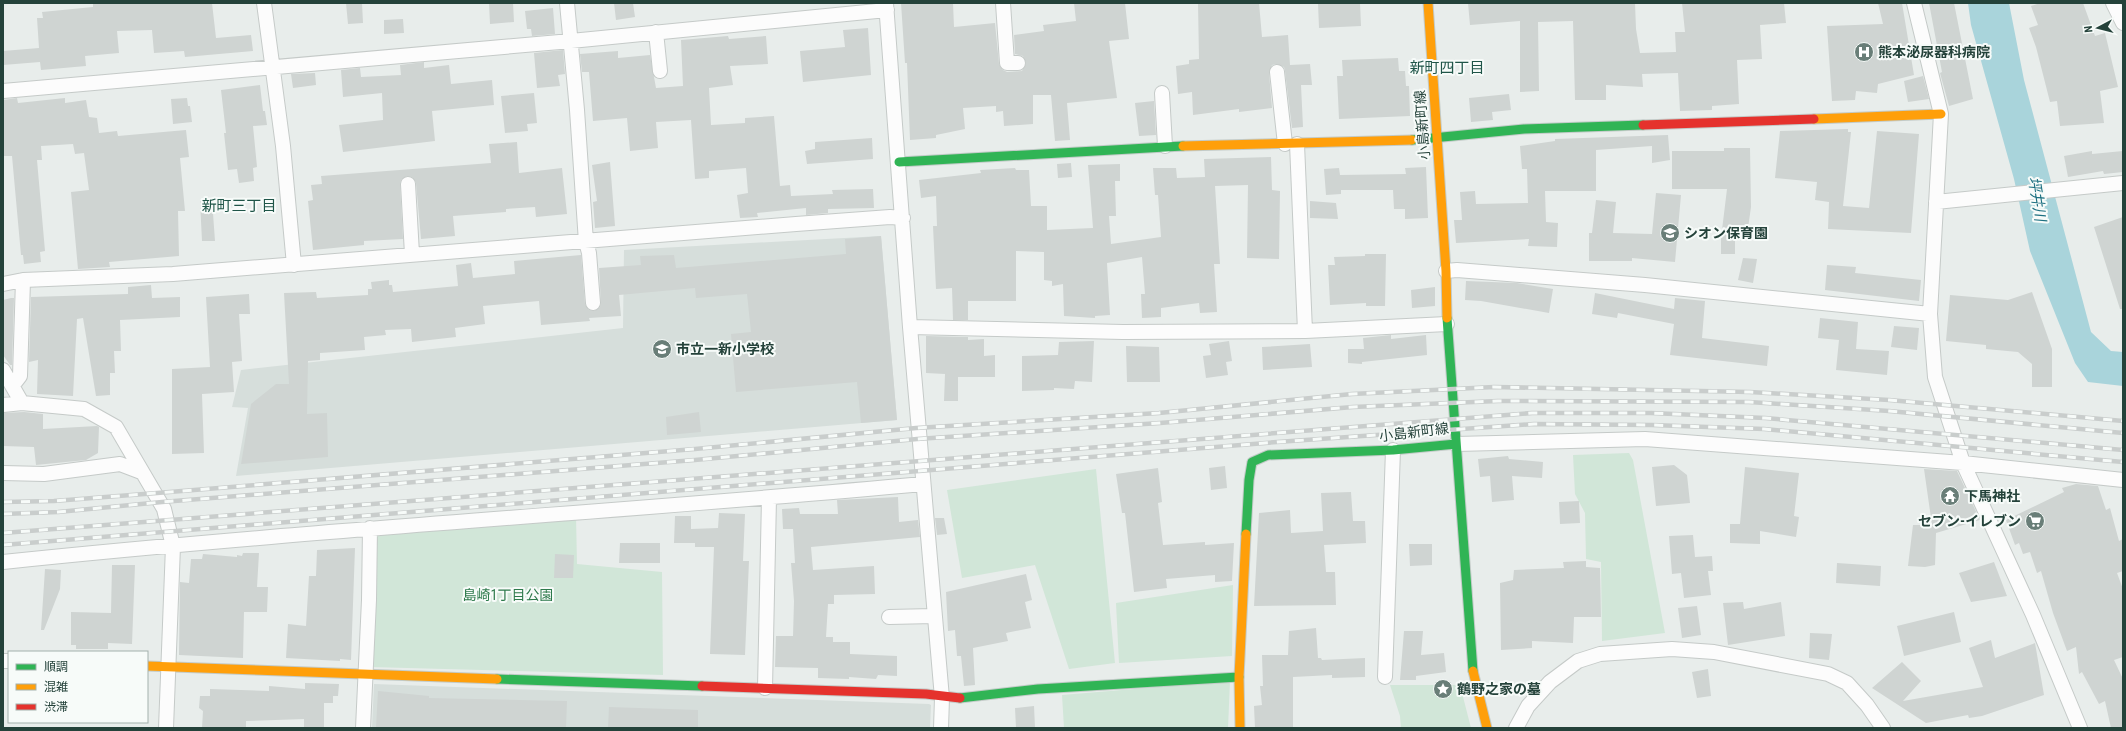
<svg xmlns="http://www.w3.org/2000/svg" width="2126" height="731" viewBox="0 0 2126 731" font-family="'Roboto Condensed','Noto Sans JP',sans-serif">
	<rect width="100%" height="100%" fill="#e8edeb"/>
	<!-- built -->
	<path fill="#d6dedb" d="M881 236 897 420 236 476 248 408 232 407 241 370 623 328 624 250Z
		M374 684 929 704 931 705 930 728H372Z"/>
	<!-- green -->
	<path fill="#d1e6d8" d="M1629 453 1633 460 1665 633 1602 641 1601 562 1586 559 1585 513 1575 494 1573 455Z
		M1096 469 1115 663 1069 669 1035 565 962 578 947 490Z
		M576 516 577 564 662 572 663 675 370 667 376 530Z
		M1233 585 1232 656 1119 663 1116 603Z
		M1230 681 1228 728H1064L1062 695Z
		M1390 685H1460L1471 728H1401L1400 716Z"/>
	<!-- water -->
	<path fill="#a9d4db" d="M1968 3H2009L2024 80 2091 332 2111 351 2123 352V386L2088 382 2075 363 2030 251 2014 179 1971 25Z"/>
	<!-- building -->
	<path fill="#cfd4d2" d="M93 3H212L216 38 251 35 253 51 185 57 184 51 154 53 152 30 117 31 119 53 85 56 86 66 41 70 40 62 3 65V51L39 48 37 18H43L42 12 93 7Z
		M346 3H362L363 23 348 24Z
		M489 3H513L514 22 490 24Z
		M614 3H633L635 17 616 20Z
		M901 3H953L954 27 995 23 999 64 1003 70 1007 72 1022 71 1026 63 1023 56 1015 54 1014 35 1044 31 1043 25 1076 21 1074 3H1125L1129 39 1109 41 1117 98 1067 103 1070 140 1055 141 1051 95H1033V124L1004 126 1003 111 996 112V106L963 108 965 129 936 135V138L910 140 907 63H905Z
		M1198 3H1259L1262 37 1288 35 1290 65 1310 64 1312 85H1301L1303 127 1292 128 1285 71 1284 67 1276 64 1272 65 1269 73 1272 108 1239 112V109L1193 115 1192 92 1178 94 1176 66 1189 64V60L1199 59Z
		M1318 3H1360L1361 26 1319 28Z
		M1468 3H1635L1636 29 1640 53 1676 52 1675 32H1685L1682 3H1784L1786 23 1760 25 1762 59 1737 60 1739 104 1712 106V110L1680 111 1678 73 1642 74 1643 87 1606 85V100H1575L1573 21 1538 22 1539 91 1520 92V21L1470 25Z
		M1878 3H1902L1914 75 1878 84 1877 93 1856 91 1855 100 1832 101 1827 26 1883 24Z
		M1929 3H1954L1973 99 1949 106 1940 73 1942 72Z
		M2040 3H2083L2095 36 2105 33 2118 87 2100 91 2104 123 2060 126 2057 101 2050 102 2036 47 2029 28 2038 25 2031 6Z
		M553 8 555 34 532 36 531 29H527L525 11Z
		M403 19 404 33 384 34V20Z
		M868 28 871 75 803 82 800 51 845 47 843 30Z
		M728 36 729 39 766 36 768 64 730 66 733 85 709 88 711 125 745 123V118L774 116 780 186 790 185 791 196 833 194 832 190 873 189 874 208 828 209V213L806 215V208L757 213 758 217 740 218 737 195 748 193 746 168 709 171V178L695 179 691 120 656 122 658 148 630 151 627 118 593 121 589 72H582L580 54 618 51V58L650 55 656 88 683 86 681 40Z
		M563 50 565 74 558 75 560 86 537 88 534 53Z
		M1398 58 1399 71H1405L1406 86H1409L1410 116 1339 119 1337 76H1343L1342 60Z
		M424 62V68L449 65 451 84 492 80 494 105 432 111 435 141 343 152 339 125 383 120 382 93 343 97 341 70 360 68 361 77 401 75 400 65Z
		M315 73 316 85 293 88 291 74Z
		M1923 76 1929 99 1908 102 1904 81Z
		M260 85 263 111H265L267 125 253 126 257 167 253 168 254 181 239 183 237 169 228 170 224 133H226L221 90Z
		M534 93 537 123 527 124 528 131 505 133 501 96Z
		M1509 94 1511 110 1492 112 1493 120 1471 122 1469 98Z
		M17 98 18 103 65 98V103L86 100 89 117 97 118 99 133 117 131 118 136 186 130 189 157 180 158 185 211H178L179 256 109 262 110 267 78 269 71 192 89 190 84 153 75 154 73 144 41 146 42 160H37L45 251 40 252 41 262 24 264 23 255H21L12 156H3V100Z
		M187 98 188 106H190L192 122 173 124 171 99Z
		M1154 101 1156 135 1139 136 1135 103Z
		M1848 129V132H1851L1843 206 1869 208 1877 131 1919 134 1911 233 1828 229 1829 202 1815 200 1817 182 1775 178 1780 131Z
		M1668 135 1670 160 1652 163V146L1596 150V191H1545L1546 222 1558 223 1557 247 1528 246 1529 239 1456 243 1454 220H1462L1460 192 1475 191 1476 204 1528 203 1527 169H1522L1520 146 1555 141V139Z
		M872 138 873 159 807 164 805 151 815 149V142Z
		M517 142 519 173 562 168 567 214 536 217 535 207 506 209V212L453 216 455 236 421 239 416 183 412 177 407 176 401 180 400 184 403 239 364 241V245L313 250 308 201 313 200 311 185 322 184 321 176 491 163 489 144Z
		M1724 148H1750L1751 207 1748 228 1735 227V254H1721V230H1722L1727 189H1672V151H1724Z
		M2092 151V154L2123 151V172L2104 174 2103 171 2068 177 2064 156Z
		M1271 157 1272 190 1280 191 1279 259 1247 258 1248 185 1215 186 1220 264H1214L1217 312 1200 313 1199 303 1161 308V317L1142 318 1141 294H1145L1142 257 1107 263 1110 315 1095 316V318L1064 316 1063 284 1052 286V281L1044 280V252L1016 251V301H968V320H953L952 288 936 289 933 226H937L936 196 921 198 919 180 981 173 980 170 1015 168 1016 170H1029L1031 206H1047V230L1093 228 1088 165 1120 164V181H1115L1116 216H1109L1111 244 1161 237 1158 195H1155L1153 168H1176L1177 178 1205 177 1204 159Z
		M610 162 615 226 595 228 593 202 597 201 592 165Z
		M1071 163 1072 177 1058 178 1057 164Z
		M1426 167 1428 218 1405 219V209H1394L1393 190H1341V194L1326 195 1324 169 1339 168 1340 175 1406 174 1405 168Z
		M1656 193 1681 195 1675 262 1632 258V261H1589V233H1592L1596 200 1616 202 1613 233 1652 234Z
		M212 200 215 241H202L200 201Z
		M1310 201 1336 203 1338 219 1310 218Z
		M2123 217V309H2120L2094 227Z
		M881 236 897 420 861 423 857 382 736 392 731 334 751 332 747 294 696 298 695 288 619 295 621 316 589 318 590 321 541 325 539 301 483 306 485 324 455 328 456 337 412 342 411 329 385 330 386 335 364 337 365 350 320 353V360L308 361 307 414 327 413 328 457 241 464 251 404 276 384H289L284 293 316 292 317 298 368 295V289H372L371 282 389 280V285H392L393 292 458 286 456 265 471 263 473 278 515 274 514 261 581 255 585 304 589 310 594 311 600 307 601 303 599 268 641 265 640 256 674 255 676 268 846 254 845 239Z
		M1365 254H1386L1385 306H1366V303L1330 305 1328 265H1335L1334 257 1365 256Z
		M1743 258 1757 259 1753 283 1738 280Z
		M1827 265 1856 267 1855 273 1921 280 1919 301 1825 290Z
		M1466 281 1517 283 1553 289 1549 313 1481 301 1465 300Z
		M151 285 152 298 180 297V317L120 320 121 351H114L115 373H110V395L96 396 83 318 77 319 73 396 37 394 38 360 29 362 31 297 128 294V287Z
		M1435 287V306L1412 308 1411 290Z
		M2032 292 2052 349V387H2032V364L2018 352 1986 349V345L1946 341 1950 295 2008 300Z
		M1595 293 1674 309 1675 298 1705 301 1702 338 1769 346 1767 366 1670 355 1674 324 1618 313 1617 318 1592 314Z
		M249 294 250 314H239L242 361 232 362 234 392 202 394 204 453 172 454V369L210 367 206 297Z
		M11 298H14L12 365H10L3 355V300Z
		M1820 318 1858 322 1856 349 1889 351 1887 375 1836 370 1839 340 1818 338Z
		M1894 326 1919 328 1917 350 1891 347Z
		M1391 335V339L1426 335 1427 355 1362 362V364L1348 363V349H1364L1363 338Z
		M926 336 968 337V340L984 339V356L995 355V377H958V401H944L945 374 926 373Z
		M1094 341 1092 382 1075 381 1074 389 1054 388V390L1022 391V356L1058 355 1059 342Z
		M1229 341 1232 361 1226 362 1228 375 1206 378 1203 356 1211 355 1209 344Z
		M1310 344 1312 367 1263 370 1262 347Z
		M1126 346 1159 347 1160 382H1127Z
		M24 412 43 414V429L97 426 99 427 98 453 86 460 36 465 34 447 3 446V413Z
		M699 412 701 432 667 435 666 417Z
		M1508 456 1509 459 1543 462 1542 478 1512 476 1514 500 1492 502 1490 476 1480 477 1478 459Z
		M1674 465 1687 475 1690 503 1656 506 1652 467Z
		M1225 466 1227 488 1211 490 1209 468Z
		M1745 467 1799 473 1794 516 1799 517 1796 537 1760 531V544L1730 543V524H1740Z
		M1158 468 1162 502 1158 503 1163 545 1205 542V545L1234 543 1232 581 1215 582V575L1166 579 1167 588 1134 592 1125 513H1122L1116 474Z
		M1924 469 1957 471 1980 520 1936 533 1935 565 1925 567 1908 566 1913 525H1932Z
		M2076 484 2098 486 2106 510 2110 508 2119 541 2123 539V571L2117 573 2123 589V657L2114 660 2123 679V728H2111L2105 701 2099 704 2082 672 2079 674 2076 647 2067 651 2053 613 2041 571 2037 573 2030 552 2023 554 2019 543 2015 545 2006 520 2064 492 2062 488Z
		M1351 492 1353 521H1365L1366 543 1324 545 1326 572H1335L1336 605 1254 606 1259 513 1290 510 1291 533 1323 531 1321 493Z
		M898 497 899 522 918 520 920 537 811 547 813 570 874 566 875 594 834 595V604H828L826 637H833V642H850V654L897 656V676L878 675 876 679 849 677V679L818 678V668L775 667 776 636H793L794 601 791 563H795L793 529H783L782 509 799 508 800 514H838L837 500Z
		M1579 501 1580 523 1560 524 1559 502Z
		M719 513 745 514 743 561H749L745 655 710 654 714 547H695V543H674L675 516H691V529L718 528Z
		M935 518H944L947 534 937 535Z
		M1693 535 1695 557 1712 556 1713 571H1708L1711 595 1684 598 1681 573 1672 574 1669 536Z
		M620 543H660V563H619Z
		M1409 544H1432V565L1410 566Z
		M355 548 351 660 340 659V661L286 658 288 624 306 626 309 576H316L317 550Z
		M243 553H259L257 587H268L267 612H244L243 658 179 655 180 582 189 583 191 559H202L203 554 237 557V555L242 556Z
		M555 554 574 555 573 578H554Z
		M1586 561V567L1600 568 1601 617H1574L1573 643 1532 641V648L1501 650 1500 583 1513 580 1514 570 1564 568 1563 562Z
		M1994 562 2007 596 1971 602 1959 573Z
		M1837 563 1881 566 1880 586 1836 583Z
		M112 565H135L132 644 108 643V649H76V645H71V612L111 613Z
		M45 569 61 570 60 589 44 630H41Z
		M1026 574 1032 600 1025 602 1031 628 1006 633 1008 641 973 648 975 685 964 686 961 656H957L955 630 948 631 946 592Z
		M1743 602 1744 609 1781 602 1785 636 1728 645 1723 603Z
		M1697 606 1701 635 1682 638 1678 608Z
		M1954 612 1961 642 1904 656 1897 626Z
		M1316 628 1318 658H1321L1322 660 1365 658V677L1332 678V675L1293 677V728H1255L1254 706 1262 705 1260 686H1263L1262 655H1288L1289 631Z
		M1404 631H1423L1421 655 1444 653 1446 672 1416 676V680H1400Z
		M1810 633 1832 634 1829 660 1809 658Z
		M1991 640 1995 658 2035 643 2044 695 1982 716 1969 718 1968 715 1926 723 1872 688 1902 662 1921 681 1903 701 1983 687 1969 648Z
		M1708 669 1711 696 1697 698 1692 672Z
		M305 683 339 684 338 696H333V703H324V728H304V719L246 721V728H202L203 711 199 708 200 696H210V689L269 691V686L305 689Z
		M378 691 429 696V698L567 701 566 728H376Z
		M1034 706 1035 728H1016L1015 708Z
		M609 707 698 710V728H608Z"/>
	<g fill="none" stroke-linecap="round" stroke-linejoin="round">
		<defs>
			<path id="street" d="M264 3 283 146 294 265
				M567 3 577 110 586 242 589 253 593 303
				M886 3 910 327 942 698 941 728
				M1003 3 1007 63H1018
				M2113 3 2123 23
				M656 32 660 71
				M1277 72 1285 144
				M3 91 571 41 887 10
				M1162 93 1165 146
				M1297 144 1305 331
				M408 184 412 254
				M1936 202 2123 183
				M1446 271 1457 270 1645 285 1930 314 1941 114 1914 3
				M3 284 23 280 173 274 796 224 890 217 903 218
				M1930 314 1935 377 1963 463 2033 615 2080 728
				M910 327 1123 332 1305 331 1447 324
				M3 370 22 403 84 409 116 427 164 509 173 546 166 728
				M13 385 20 376 23 280
				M3 405 22 403
				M1456 444 1645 439 1963 463 2123 480
				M3 473 44 474 120 464 141 472
				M3 562C309 530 617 512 923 484
				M889 617 934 616
				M3 661H9
				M1385 677 1393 450
				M765 688 769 498
				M363 728 369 600 370 528
				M1516 728 1528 706 1550 682 1578 661 1600 654 1672 649 1714 652 1828 674 1847 683 1867 705 1883 728"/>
			<path id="fast" d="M1412 140 1524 129 1643 125
				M899 162 1183 146
				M1447 318 1473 671
				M1246 534 1249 480 1252 462 1268 455 1393 450 1456 444
				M497 679 702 686
				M960 698 1038 689 1239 677"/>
			<path id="slow" d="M1428 3 1446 271 1447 318
				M1814 119 1941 114
				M1183 146 1412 140
				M147 666 497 679
				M1473 671 1487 728
				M1240 728 1239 677 1246 534"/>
			<path id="jam" d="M1643 125 1814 119
				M702 686 926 694 960 698"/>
		</defs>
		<!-- street casing -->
		<use href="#street" stroke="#c5cac8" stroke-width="16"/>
		<!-- fast casing -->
		<use href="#fast" stroke="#c3cbc8" stroke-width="11"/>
		<!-- slow casing -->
		<use href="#slow" stroke="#c3cbc8" stroke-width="11"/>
		<!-- jam casing -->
		<use href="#jam" stroke="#c3cbc8" stroke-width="11"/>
		<!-- street -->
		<use href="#street" stroke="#fcfcfc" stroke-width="14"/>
		<!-- fast -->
		<use href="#fast" stroke="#30b455" stroke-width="9"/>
		<!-- slow -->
		<use href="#slow" stroke="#ff9f0a" stroke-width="9"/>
		<!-- jam -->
		<use href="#jam" stroke="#e5322d" stroke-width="9"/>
		<defs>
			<path id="rail" d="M3 502 54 501 157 493 695 449 916 428 1159 413 1352 394 1494 387 1750 392 1889 400 2123 421
				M3 514 58 512 162 502 695 460 917 439 1160 423 1353 407 1498 401 1749 402 1889 411 2123 433
				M3 533 1532 413H1651L1765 418 2123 450
				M3 545 1277 442 1534 424 1652 425 1764 429 2123 462"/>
		</defs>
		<!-- rail casing -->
		<use href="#rail" stroke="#c9cdcc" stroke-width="4.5"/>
		<!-- rail -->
		<use href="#rail" stroke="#f7fbf9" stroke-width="3" stroke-dasharray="9" stroke-linecap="butt"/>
	</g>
	<!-- icons -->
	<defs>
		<symbol id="hospital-disc" viewBox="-11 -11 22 22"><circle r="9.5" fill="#697e78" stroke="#f7fbf9"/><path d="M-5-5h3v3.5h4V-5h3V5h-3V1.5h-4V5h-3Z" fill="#fff"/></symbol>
		<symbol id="school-disc" viewBox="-11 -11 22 22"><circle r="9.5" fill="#697e78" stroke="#f7fbf9"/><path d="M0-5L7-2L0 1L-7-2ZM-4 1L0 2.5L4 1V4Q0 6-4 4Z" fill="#fff"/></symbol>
		<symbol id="temple-disc" viewBox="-11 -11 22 22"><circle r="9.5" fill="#697e78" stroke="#f7fbf9"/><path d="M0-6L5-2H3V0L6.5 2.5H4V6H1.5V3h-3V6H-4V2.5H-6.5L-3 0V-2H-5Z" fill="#fff"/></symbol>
		<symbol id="supermarket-disc" viewBox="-11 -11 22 22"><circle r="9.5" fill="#697e78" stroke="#f7fbf9"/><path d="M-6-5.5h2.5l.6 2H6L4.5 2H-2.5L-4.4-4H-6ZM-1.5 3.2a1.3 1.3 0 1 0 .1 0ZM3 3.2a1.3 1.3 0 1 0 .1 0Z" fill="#fff"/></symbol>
		<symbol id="sight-disc" viewBox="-11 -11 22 22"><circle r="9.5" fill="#697e78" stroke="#f7fbf9"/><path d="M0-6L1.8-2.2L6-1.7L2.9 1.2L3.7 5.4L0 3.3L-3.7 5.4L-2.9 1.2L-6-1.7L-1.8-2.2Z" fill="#fff"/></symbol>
	</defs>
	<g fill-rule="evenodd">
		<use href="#hospital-disc" x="1853" y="41" width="22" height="22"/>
		<use href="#school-disc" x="1659" y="222" width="22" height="22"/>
		<use href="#school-disc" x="651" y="338" width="22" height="22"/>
		<use href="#temple-disc" x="1939" y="485" width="22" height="22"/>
		<use href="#supermarket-disc" x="2024" y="510" width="22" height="22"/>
		<use href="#sight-disc" x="1432" y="678" width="22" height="22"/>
	</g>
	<g text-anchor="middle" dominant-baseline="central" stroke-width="4" stroke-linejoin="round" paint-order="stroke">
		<!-- poi labels -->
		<g font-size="14" font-weight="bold" fill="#24423a" stroke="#f7fbf9" text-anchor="start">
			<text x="1878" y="52">熊本泌尿器科病院</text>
			<text x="1684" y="233">シオン保育園</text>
			<text x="676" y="349">市立一新小学校</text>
			<text x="1964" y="496">下馬神社</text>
			<text x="2021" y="521" text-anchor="end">セブン-イレブン</text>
			<text x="1457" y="689">鶴野之家の墓</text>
		</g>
		<!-- street labels -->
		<g font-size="14" fill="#24423a" stroke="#f7fbf9">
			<text transform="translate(1422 125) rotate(-94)">小島新町線</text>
			<text transform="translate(1414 432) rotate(-7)">小島新町線</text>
		</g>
		<!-- park labels -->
		<g font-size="14" fill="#2d7a4b" stroke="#f7fbf9">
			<text x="508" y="595">島崎1丁目公園</text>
		</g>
		<!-- neighbourhood labels -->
		<g font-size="15" fill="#1f5548" stroke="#f7fbf9">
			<text x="1447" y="68">新町四丁目</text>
			<text x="239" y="206">新町三丁目</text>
		</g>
		<!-- water labels -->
		<g font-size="15" font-style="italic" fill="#1c6f80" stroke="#f7fbf9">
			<text transform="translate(2037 199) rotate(81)">坪井川</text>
		</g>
	</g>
	<!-- border -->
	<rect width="2126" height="731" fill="none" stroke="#24423a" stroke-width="8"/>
	<!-- legend -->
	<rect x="8" y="651" width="140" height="72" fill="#f7fbf9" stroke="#a3b1ad"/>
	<rect x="16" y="664" width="20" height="6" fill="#30b455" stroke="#a3b1ad"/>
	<text x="44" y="671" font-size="12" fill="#24423a">順調</text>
	<rect x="16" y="684" width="20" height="6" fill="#ff9f0a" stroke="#a3b1ad"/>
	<text x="44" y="691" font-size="12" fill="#24423a">混雑</text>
	<rect x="16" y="704" width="20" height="6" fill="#e5322d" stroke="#a3b1ad"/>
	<text x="44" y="711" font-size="12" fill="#24423a">渋滞</text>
	<!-- north arrow -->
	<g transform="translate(2098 28) rotate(263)" stroke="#f7fbf9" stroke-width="3" paint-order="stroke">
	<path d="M0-3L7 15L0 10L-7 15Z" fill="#24423a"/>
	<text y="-6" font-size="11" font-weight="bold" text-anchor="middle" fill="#24423a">N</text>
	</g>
</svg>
